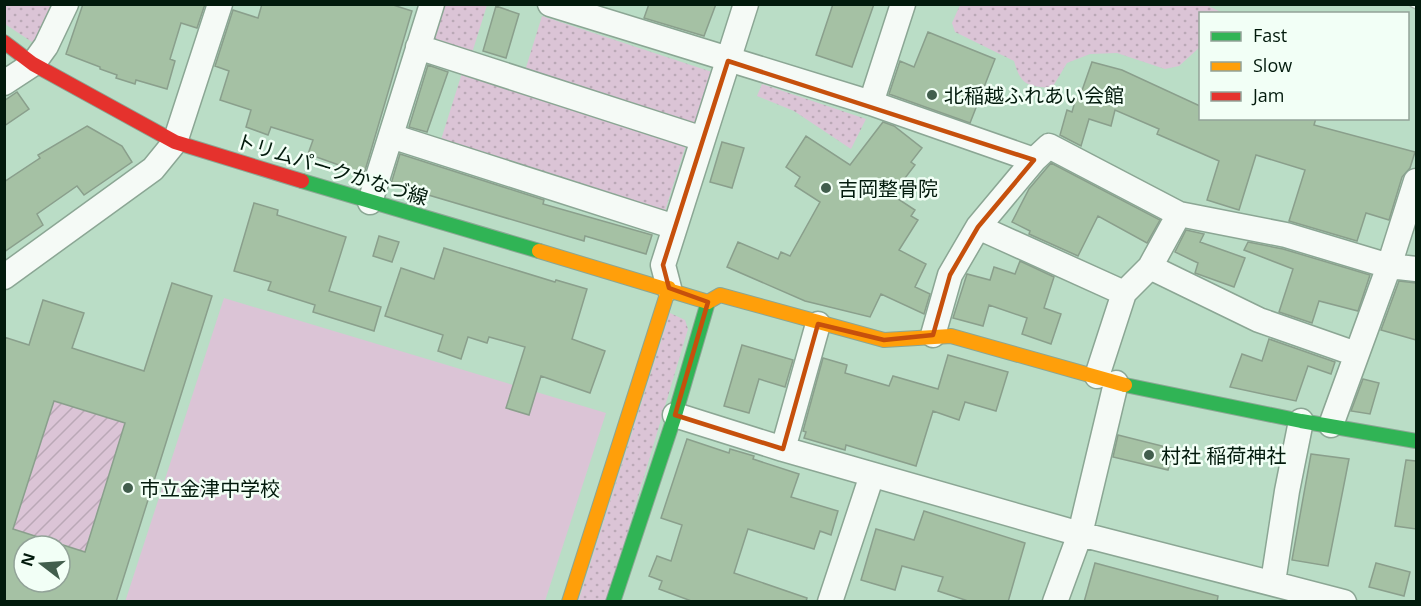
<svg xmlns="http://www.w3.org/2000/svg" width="1421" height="606" viewBox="0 0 1421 606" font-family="'Open Sans','Noto Sans JP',sans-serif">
	<defs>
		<pattern id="grass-dots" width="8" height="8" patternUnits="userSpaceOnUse" patternTransform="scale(1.5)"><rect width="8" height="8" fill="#dbc4d6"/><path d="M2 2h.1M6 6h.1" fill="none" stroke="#baa8b6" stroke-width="1.8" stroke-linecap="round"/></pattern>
		<pattern id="garden-furrows" width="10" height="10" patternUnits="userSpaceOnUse" patternTransform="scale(1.5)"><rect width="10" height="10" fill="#dbc4d6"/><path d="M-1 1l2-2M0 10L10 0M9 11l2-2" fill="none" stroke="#baa8b6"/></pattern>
	</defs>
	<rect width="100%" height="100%" fill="#baddc6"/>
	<!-- grass -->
	<path fill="url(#grass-dots)" d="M4 5H57L35 44 5 24Z
		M439 5H487L472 53 428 39Z
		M960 5 1204 4 1223 13 1200 14V47L1179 66 1165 69 1117 53 1090 54 1067 63 1052 88C1028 86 1021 86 1014 61L955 32 952 23Z
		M542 16 712 72 694 127 524 74Z
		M462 73 686 145 664 214 440 143Z
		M762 84 866 119 851 149 794 111 757 96Z
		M670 313 685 320 688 329 607 601 578 602Z"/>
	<!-- garden -->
	<path fill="url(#garden-furrows)" d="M54 401 125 423 77 577 64 545 38 537 35 546H24L6 553Z"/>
	<!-- pitch -->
	<path fill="#dbc4d6" d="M224 298 606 413 545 601 125 602Z"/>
	<!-- building -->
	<path fill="#a5c1a4" stroke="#8a9f8c" stroke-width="1.5" fill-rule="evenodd" d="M83 4H205L197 28 181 23 170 59 175 61 167 89 136 80 135 84 116 78 117 75 100 69V67L66 54Z
		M262 4H390L412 11 364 174 308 154 313 140 271 127 268 135 246 127 251 110 220 100 229 71 215 66 233 10 258 18Z
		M649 4H716L704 36 644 18Z
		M833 4H874L852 67 816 55Z
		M496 6 519 14 506 58 483 51Z
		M928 32 995 59 970 123 889 94 900 61 914 67Z
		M1092 62 1122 70 1200 106V118H1316L1314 125 1415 152 1410 168 1402 177 1389 220 1366 213 1357 241 1289 221 1305 170 1256 155 1239 210 1207 200 1219 161 1157 134 1159 129 1115 110 1111 126 1089 119 1081 146 1060 135 1067 110 1072 112 1076 98 1079 99Z
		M428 65 448 72 427 132 409 127Z
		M17 92 29 109 4 126V101Z
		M883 122 894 126 922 148 911 162 915 165 892 195 915 210 911 216 918 220 899 250 926 264 915 287 930 294 924 314 881 294 870 317 805 301 727 267 738 242 778 259 781 252 790 256 820 202 795 186 800 177 786 167 806 136 850 165Z
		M87 126 122 146 132 162 84 195 77 186 37 214 43 225 4 252V182L40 158 38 155Z
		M722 142 744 148 732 188 710 182Z
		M400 154 544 200 543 204 652 235 646 254 585 236 584 241 391 184Z
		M1051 163 1160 220 1147 243 1098 216 1078 256 1029 234 1030 231 1012 222 1029 189Z
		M254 203 278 210 277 215 346 237 329 291 381 307 374 331 313 312 315 305 268 290 271 282 234 271Z
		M1186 230 1204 234 1200 242 1245 258 1234 287 1195 273 1198 263 1175 252Z
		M379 236 399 242 392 262 373 256Z
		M1248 242 1283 249 1370 275 1358 311 1319 301 1312 323 1279 312 1293 269 1244 250Z
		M444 248 555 282 556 280 587 289 572 339 605 351 590 393 541 376 529 415 506 408 525 347 489 337 487 343 468 337 461 359 438 351 443 335 385 316 401 268 434 279Z
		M1020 261 1054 277 1044 308 1061 314 1051 344 1022 334 1027 318 989 305 983 326 953 318 967 274 990 280 994 267 1015 274Z
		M1399 281 1416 283V340L1381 330Z
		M172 283 212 296 116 602H4V337L29 345 43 300 84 313 72 348 144 371ZM54 401 125 423 85 552 13 529ZM24 546H60V582H24Z
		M1269 339 1335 362 1331 374 1308 366 1296 401 1230 387 1242 354 1262 361Z
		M742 345 793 360 785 387 759 379 749 413 724 406Z
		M948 355 1008 372 996 411 965 402 959 420 933 411 916 466 846 445 845 450 804 438 806 432 803 431 823 358 847 365 845 373 889 386 893 376 938 389Z
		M1363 379 1379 383 1370 414 1351 411Z
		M1118 435 1174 449 1168 470 1113 457Z
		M687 439 729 453 730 449 754 456 753 459 799 474 791 497 838 511 831 535 820 531 814 549 748 529 734 573 807 598 806 602H694L659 589 662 581 649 576 657 556 671 561 682 525 661 518Z
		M1311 454 1349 459 1328 566 1292 560Z
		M1406 460 1416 461V529L1395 526Z
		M924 511 1025 543 1008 602H971L938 591 943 577 902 566 895 590 861 580 876 529 914 540Z
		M1095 563 1218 596 1217 602H1084Z
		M1376 563 1410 572 1404 596 1369 587Z"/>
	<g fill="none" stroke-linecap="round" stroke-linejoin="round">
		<defs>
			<path id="street" d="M550 4 871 103 1034 160 978 227 950 275 933 335
				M418 47 703 139
				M4 83 33 64 46 46 66 4
				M871 103 903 4
				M391 136 675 227
				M1034 160 1049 146 1179 214
				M370 202 432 4
				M978 227 1124 293
				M1150 267 1259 320 1356 354
				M4 277 153 169 175 142 220 4
				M669 288 663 265 746 4
				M1097 376 1124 293 1150 267 1179 214 1286 235 1389 266 1416 181
				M675 415 783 449 1080 534 1344 602
				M1331 425 1389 266 1416 269
				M783 449 818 324
				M1273 582 1287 491 1301 421
				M830 602 872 475
				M1055 602 1080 534 1116 383"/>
			<path id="fast" d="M302 181 539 251
				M1125 385 1301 421 1416 441
				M613 602 675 415 708 302"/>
			<path id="slow" d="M539 251 708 302
				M708 302 720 295 884 340 951 336 1125 385
				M569 602 669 288"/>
			<path id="jam" d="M4 42 33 64 175 142 302 181"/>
		</defs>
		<!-- street casing -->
		<use href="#street" stroke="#8ba694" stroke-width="27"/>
		<!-- fast casing -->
		<use href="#fast" stroke="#8ba694" stroke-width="16"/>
		<!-- slow casing -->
		<use href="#slow" stroke="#8ba694" stroke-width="16"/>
		<!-- jam casing -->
		<use href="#jam" stroke="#8ba694" stroke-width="16"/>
		<!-- street -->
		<use href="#street" stroke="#f5faf6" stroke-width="24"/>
		<!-- fast -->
		<use href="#fast" stroke="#30b455" stroke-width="14"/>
		<!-- slow -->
		<use href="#slow" stroke="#ff9f0a" stroke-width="14"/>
		<!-- jam -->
		<use href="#jam" stroke="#e5322d" stroke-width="14"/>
		<defs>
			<path id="rail" d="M1412 4 1416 6"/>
		</defs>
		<!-- rail casing -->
		<use href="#rail" stroke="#aeb8b2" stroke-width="7"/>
		<!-- rail -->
		<use href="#rail" stroke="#f2fff6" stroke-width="4.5" stroke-dasharray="14" stroke-linecap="butt"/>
	</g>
	<!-- marked area -->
	<path fill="none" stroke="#c6500c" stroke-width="4.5" stroke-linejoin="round" d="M728 61 1034 160 978 227 950 275 933 335 884 340 818 324 783 449 675 415 708 302 669 288 663 265Z"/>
	<!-- markers -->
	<g fill="#425e4d" stroke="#f2fff6" stroke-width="2">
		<circle cx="932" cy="95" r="6"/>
		<circle cx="826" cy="188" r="6"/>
		<circle cx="1149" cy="455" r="6"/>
		<circle cx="128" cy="488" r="6"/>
	</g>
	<g text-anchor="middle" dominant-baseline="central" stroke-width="5" stroke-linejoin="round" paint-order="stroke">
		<!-- poi labels -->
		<g font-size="20" fill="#021a0c" stroke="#f2fff6" text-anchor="start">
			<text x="944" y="95">北稲越ふれあい会館</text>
			<text x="838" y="188">吉岡整骨院</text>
			<text x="1161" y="455">村社 稲荷神社</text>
			<text x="140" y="488">市立金津中学校</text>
		</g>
		<!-- street labels -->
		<g font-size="20" fill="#021a0c" stroke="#f2fff6">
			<text transform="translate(332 169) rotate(17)">トリムパークかなづ線</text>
		</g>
	</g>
	<!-- border -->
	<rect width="1421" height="606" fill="none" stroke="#021a0c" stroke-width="12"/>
	<!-- legend -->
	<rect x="1199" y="12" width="210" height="108" fill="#f2fff6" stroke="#92a398" stroke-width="1.5"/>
	<rect x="1211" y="32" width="30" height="9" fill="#30b455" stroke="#92a398" stroke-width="1.5"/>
	<text x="1253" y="42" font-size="18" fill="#021a0c">Fast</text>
	<rect x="1211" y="62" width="30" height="9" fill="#ff9f0a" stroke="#92a398" stroke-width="1.5"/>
	<text x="1253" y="72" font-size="18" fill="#021a0c">Slow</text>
	<rect x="1211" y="92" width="30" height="9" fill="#e5322d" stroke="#92a398" stroke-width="1.5"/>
	<text x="1253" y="102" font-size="18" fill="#021a0c">Jam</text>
	<!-- north arrow -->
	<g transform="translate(42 564) rotate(287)"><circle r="28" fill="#f2fff6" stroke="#92a398" stroke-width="1.5"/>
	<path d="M0-4.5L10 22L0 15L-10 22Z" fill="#425e4d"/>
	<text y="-9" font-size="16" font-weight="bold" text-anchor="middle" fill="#021a0c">N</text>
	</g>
</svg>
